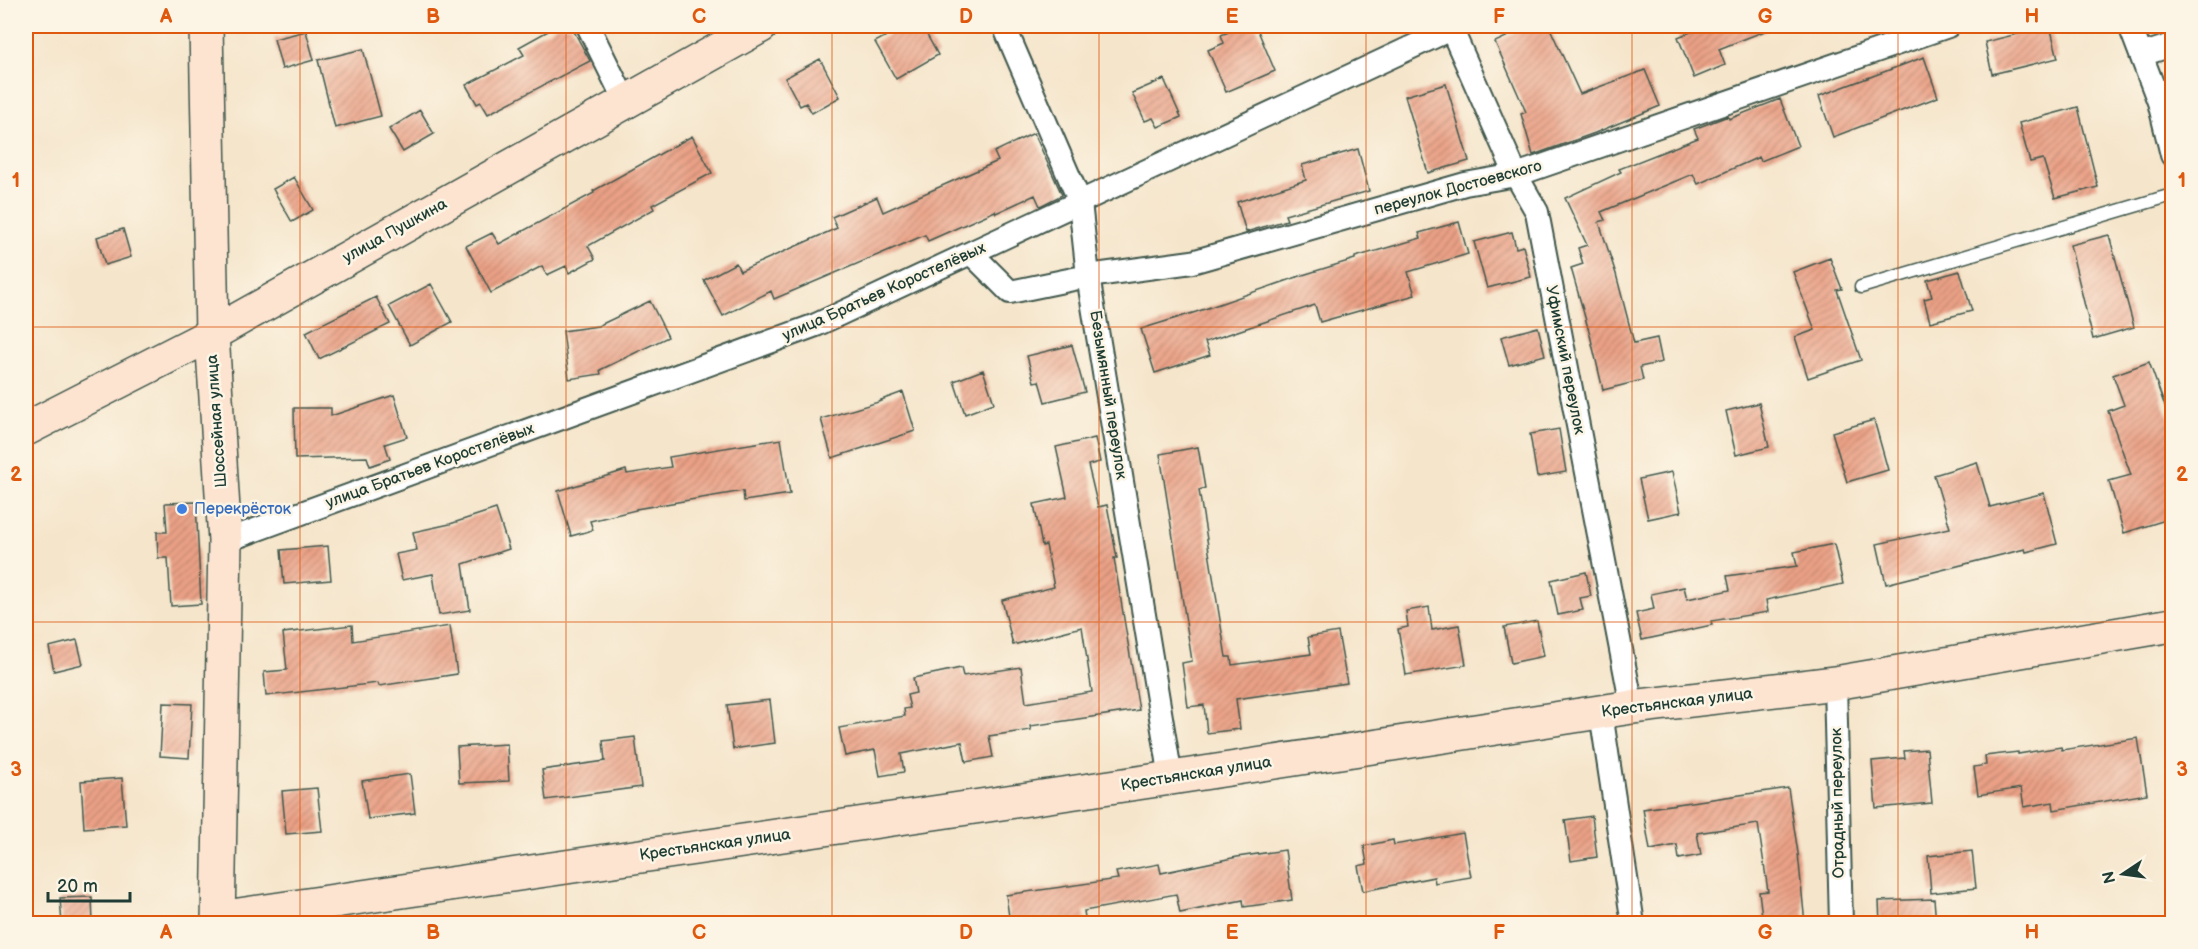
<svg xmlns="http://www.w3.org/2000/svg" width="2198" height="949" viewBox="0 0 2198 949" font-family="'Balsamiq Sans',sans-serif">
	<defs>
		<pattern id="building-hatch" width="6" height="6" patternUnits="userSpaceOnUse" patternTransform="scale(1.5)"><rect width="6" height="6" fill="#eba186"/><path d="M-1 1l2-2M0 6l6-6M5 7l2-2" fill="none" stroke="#be846e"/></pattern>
	</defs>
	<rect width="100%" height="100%" fill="#fcf5e5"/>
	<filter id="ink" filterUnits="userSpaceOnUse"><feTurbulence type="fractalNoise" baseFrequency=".0167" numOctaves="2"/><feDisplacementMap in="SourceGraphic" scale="12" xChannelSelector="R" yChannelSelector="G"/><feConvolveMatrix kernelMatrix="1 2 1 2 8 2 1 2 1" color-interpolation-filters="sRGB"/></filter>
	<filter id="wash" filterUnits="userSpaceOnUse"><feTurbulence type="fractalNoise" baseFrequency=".008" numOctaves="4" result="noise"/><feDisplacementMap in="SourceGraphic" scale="24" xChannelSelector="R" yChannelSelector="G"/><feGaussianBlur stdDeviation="1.35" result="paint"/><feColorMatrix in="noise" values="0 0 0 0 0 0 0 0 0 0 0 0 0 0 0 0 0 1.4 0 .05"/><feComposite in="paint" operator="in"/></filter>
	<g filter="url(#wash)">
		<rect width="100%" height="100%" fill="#f5e5cb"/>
		<g id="blocks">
			<!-- building -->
			<path fill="url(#building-hatch)" d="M557 26H571L590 61 488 114 481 102 477 104 466 85 524 55 519 47Z
				M905 26H922L938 55 896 79 875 42Z
				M1244 26H1256L1275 71 1226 92 1208 50 1224 43 1221 35Z
				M1530 26H1549L1580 94 1645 70 1660 106 1595 133 1533 155 1521 114 1526 112 1495 42Z
				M1706 26H1774L1775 27 1719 49 1725 65 1694 78 1678 37Z
				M2050 26 2058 58 1992 74 1985 42Z
				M306 31 314 60 282 69 274 39Z
				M363 49 381 116 335 128 318 60Z
				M1924 57 1938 97 1833 137 1819 96Z
				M820 59 840 97 812 113 806 103 800 106 785 78Z
				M1164 79 1181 117 1158 127 1153 118 1145 121 1132 93Z
				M1446 84 1469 161 1428 173 1405 96Z
				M1780 99 1798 146 1761 161 1759 157 1698 184 1693 174 1601 212 1605 220 1599 222 1616 274 1634 343 1657 338 1662 362 1640 367 1643 380 1603 390 1590 335 1571 268 1583 264 1578 248 1587 245 1565 198 1621 172 1619 169 1698 138 1694 129 1728 116 1729 119Z
				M2078 107 2098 187 2055 198 2043 159 2030 162 2019 123Z
				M420 110 434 134 403 152 389 129Z
				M1034 133 1062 195 1040 206 1035 195 996 213 995 211 928 241 925 235 774 299 771 291 723 316 704 280 736 263 740 271 837 228 832 217 877 197 883 212 998 161 994 152Z
				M692 136 712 173 652 205 654 209 588 246 595 259 569 273 566 266 547 275 542 266 491 293 466 246 492 233 499 244 594 193 593 191Z
				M1358 149 1369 191 1285 215 1287 220 1246 232 1237 202 1306 180 1302 165Z
				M294 177 313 210 292 222 273 189Z
				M1459 222 1468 254 1408 272 1415 295 1320 322 1315 305 1205 342 1210 355 1155 373 1141 329 1196 312 1306 274 1355 259V257L1421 238 1419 233Z
				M123 229 131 257 105 265 97 237Z
				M1512 232 1516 248 1523 246 1531 277 1487 288 1474 242Z
				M2109 235 2134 327 2093 339 2070 245Z
				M1830 258 1842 289 1837 290 1861 360 1808 378 1795 337 1815 330 1793 272Z
				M1960 271 1972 311 1930 322 1924 299 1932 297 1927 280Z
				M431 284 452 322 410 345 389 306Z
				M376 297 390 324 319 359 306 332Z
				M650 301 668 337 600 370 601 374 569 379 563 331 598 326Z
				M1538 327 1545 355 1509 365 1501 337Z
				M1072 345 1085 392 1045 402 1039 381 1034 382 1027 356Z
				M2149 362 2172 426V518L2124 533 2109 481 2131 475 2108 411 2124 405 2113 375Z
				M983 370 994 403 965 414 954 381Z
				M903 392 915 431 832 458 821 419 882 401 881 400Z
				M394 395 407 437 385 444 390 459 370 466 367 457 295 459 294 408H331V416Z
				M1759 403 1769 447 1736 455 1726 411Z
				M1874 420 1888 470 1847 482 1832 432Z
				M1559 429 1566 472 1537 477 1530 434Z
				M1095 438 1100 462 1088 465 1098 507 1107 505 1117 558H1114L1139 710 1030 726 1031 730 989 736 993 757 966 762 962 742 901 754 904 772 880 776 875 750 845 756 839 728 905 716 904 709 910 708 907 695 916 693 913 678 961 668 963 676 1021 667 1026 703 1092 692 1082 627 1013 645 1002 600 1054 587 1046 545 1042 546 1034 504 1067 497 1056 447Z
				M781 439 790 494 744 501 743 491 636 509V510L590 521 593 530 571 536 558 491 626 470 627 474 671 467 669 457Z
				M1198 447 1205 488 1199 490 1226 657H1231L1232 665 1311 654 1308 637 1338 632 1347 683 1236 699 1240 729 1207 733 1204 705 1188 707 1182 663 1192 661 1160 454Z
				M1977 462 1990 507 2044 493 2057 544 2026 552 2025 549 1886 584 1877 544 1950 528 1934 475Z
				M1672 472 1681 512 1648 519 1639 479Z
				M196 502 201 604 171 606 168 558H158L157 532H167L165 503Z
				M496 509 509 549 463 564 470 610 439 615 433 574 402 580 396 554 417 550 413 532 450 524Z
				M1834 544 1843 584 1766 600 1768 612 1711 621 1712 625 1642 640 1636 613 1654 609 1651 594 1684 587 1687 599 1730 590 1727 576 1797 566 1794 552Z
				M328 546 331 580 284 584 281 550Z
				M1586 572 1591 596 1580 598 1583 610 1558 615 1551 580Z
				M1429 607 1432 630 1459 625 1466 665 1406 675 1398 629 1408 627 1406 611Z
				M1537 621 1544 656 1511 663 1504 627Z
				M352 625 353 641 450 626 457 674 379 686 378 683 266 696 264 672 287 670 283 633Z
				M77 640 83 664 54 671 49 647Z
				M770 700 775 743 733 749 727 705Z
				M163 703 192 704 189 758 160 756Z
				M635 737 641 787 546 800 542 770 605 761 603 741Z
				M2138 738 2147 794 2054 810 2053 802 2024 807 2021 788 1978 795 1974 767 1986 765 1985 756 2018 752V754L2061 747 2062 750Z
				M507 744 509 781 459 783 457 747Z
				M1927 749 1932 803 1876 808 1872 761 1905 758 1904 751Z
				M410 774 415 813 368 819 362 781Z
				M122 778 126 825 84 828 81 781Z
				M317 788 322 831 286 834 282 791Z
				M1788 788 1798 853 1805 924H1763L1759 892 1768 891 1758 824 1697 833 1701 855 1679 859 1677 845 1650 850 1643 809Z
				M1592 816 1597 857 1571 861 1565 820Z
				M1463 833 1471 877 1435 883 1434 877 1363 891 1358 866 1367 864 1364 846 1393 840 1394 845Z
				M1285 850 1292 900 1244 907 1243 900 1180 913 1176 894 1084 911 1086 924H1010L1006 895 1118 879 1116 872 1159 864 1161 873 1237 857Z
				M1972 851 1976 888 1931 893 1928 856Z
				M92 897 93 924H62L60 898Z
				M1934 899 1936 924H1880L1879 901Z"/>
		</g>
	</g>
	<g filter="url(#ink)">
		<use href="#blocks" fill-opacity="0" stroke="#3f564b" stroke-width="1.5"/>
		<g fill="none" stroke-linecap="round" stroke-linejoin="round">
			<defs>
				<path id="lane" d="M1861 287 2172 195"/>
				<path id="street" d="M588 26 625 101
					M1004 26 1080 202 1088 276 1171 778
					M2130 26 2159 102 2172 155
					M1451 28 1516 175 1537 212 1632 707
					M2141 55 2172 45
					M971 253 1010 292 1088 276 1192 262 1465 184 1516 175 1948 26
					M225 541 816 325 1457 26
					M1835 683 1841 924
					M1601 713 1633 924"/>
				<path id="secondary" d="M206 26 212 334 225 541 218 924
					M26 429 212 334 761 26
					M219 918 1171 778 1632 707 1835 683 2172 625"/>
			</defs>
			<!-- lane casing -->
			<use href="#lane" stroke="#3f564b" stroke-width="15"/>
			<!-- street casing -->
			<use href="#street" stroke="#3f564b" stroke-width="26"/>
			<!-- secondary casing -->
			<use href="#secondary" stroke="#3f564b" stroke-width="36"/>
			<!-- lane -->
			<use href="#lane" stroke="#fff" stroke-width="12"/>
			<!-- street -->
			<use href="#street" stroke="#fff" stroke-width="22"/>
			<!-- secondary -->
			<use href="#secondary" stroke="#fde4d1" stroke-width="33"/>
		</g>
	</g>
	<!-- grid -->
	<path fill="none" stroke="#de580e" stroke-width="1.5" stroke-opacity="0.55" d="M300 26V924M566 26V924M832 26V924M1099 26V924M1366 26V924M1632 26V924M1898 26V924M26 327H2172M26 622H2172"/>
	<!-- markers -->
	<circle fill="#3f7fe0" stroke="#fcf5e5" stroke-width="2" cx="182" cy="509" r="6"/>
	<g text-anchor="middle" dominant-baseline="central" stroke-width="5" stroke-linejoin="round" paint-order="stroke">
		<!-- street labels -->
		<g font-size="16" fill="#1f3d34" stroke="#fcf5e5">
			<text transform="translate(1458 188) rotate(-15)">переулок Достоевского</text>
			<text transform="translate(395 231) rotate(-29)">улица Пушкина</text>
			<text transform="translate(884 292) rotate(-24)">улица Братьев Коростелёвых</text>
			<text transform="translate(1565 360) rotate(79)">Уфимский переулок</text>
			<text transform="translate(1108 395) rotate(81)">Безымянный переулок</text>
			<text transform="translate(217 421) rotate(-94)">Шоссейная улица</text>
			<text transform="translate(430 466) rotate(-20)">улица Братьев Коростелёвых</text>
			<text transform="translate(1677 703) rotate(-7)">Крестьянская улица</text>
			<text transform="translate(1196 774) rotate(-9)">Крестьянская улица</text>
			<text transform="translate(1838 803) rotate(-91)">Отрадный переулок</text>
			<text transform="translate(715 845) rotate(-8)">Крестьянская улица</text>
		</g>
		<!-- shop labels -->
		<g font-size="16" fill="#366cbe" stroke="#fcf5e5" text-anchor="start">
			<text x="194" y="509">Перекрёсток</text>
		</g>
	</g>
	<!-- margin -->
	<rect width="2198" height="949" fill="none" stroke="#fcf5e5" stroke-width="66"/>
	<!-- north arrow -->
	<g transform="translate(2123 874) rotate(257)" stroke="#fcf5e5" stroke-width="4.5" paint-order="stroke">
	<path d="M0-4.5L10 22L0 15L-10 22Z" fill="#1f3d34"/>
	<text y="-9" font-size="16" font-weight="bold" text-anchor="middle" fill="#1f3d34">N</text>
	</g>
	<!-- scale -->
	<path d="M48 892v9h82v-9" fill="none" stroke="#1f3d34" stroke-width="3"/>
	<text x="57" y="892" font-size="18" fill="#1f3d34" stroke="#fcf5e5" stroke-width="4.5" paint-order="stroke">20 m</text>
	<rect x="33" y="33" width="2132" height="883" fill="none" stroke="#de580e" stroke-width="2"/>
	<g font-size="20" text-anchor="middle" font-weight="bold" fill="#de580e">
		<text x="166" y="23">A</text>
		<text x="433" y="23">B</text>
		<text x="699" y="23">C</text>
		<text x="966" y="23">D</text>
		<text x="1232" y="23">E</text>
		<text x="1499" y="23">F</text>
		<text x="1765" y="23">G</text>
		<text x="2032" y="23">H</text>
		<text x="16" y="187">1</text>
		<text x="2182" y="187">1</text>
		<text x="16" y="481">2</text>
		<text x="2182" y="481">2</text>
		<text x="16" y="776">3</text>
		<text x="2182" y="776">3</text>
		<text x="166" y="939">A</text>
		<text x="433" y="939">B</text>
		<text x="699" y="939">C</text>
		<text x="966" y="939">D</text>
		<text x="1232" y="939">E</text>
		<text x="1499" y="939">F</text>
		<text x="1765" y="939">G</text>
		<text x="2032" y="939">H</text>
	</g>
</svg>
